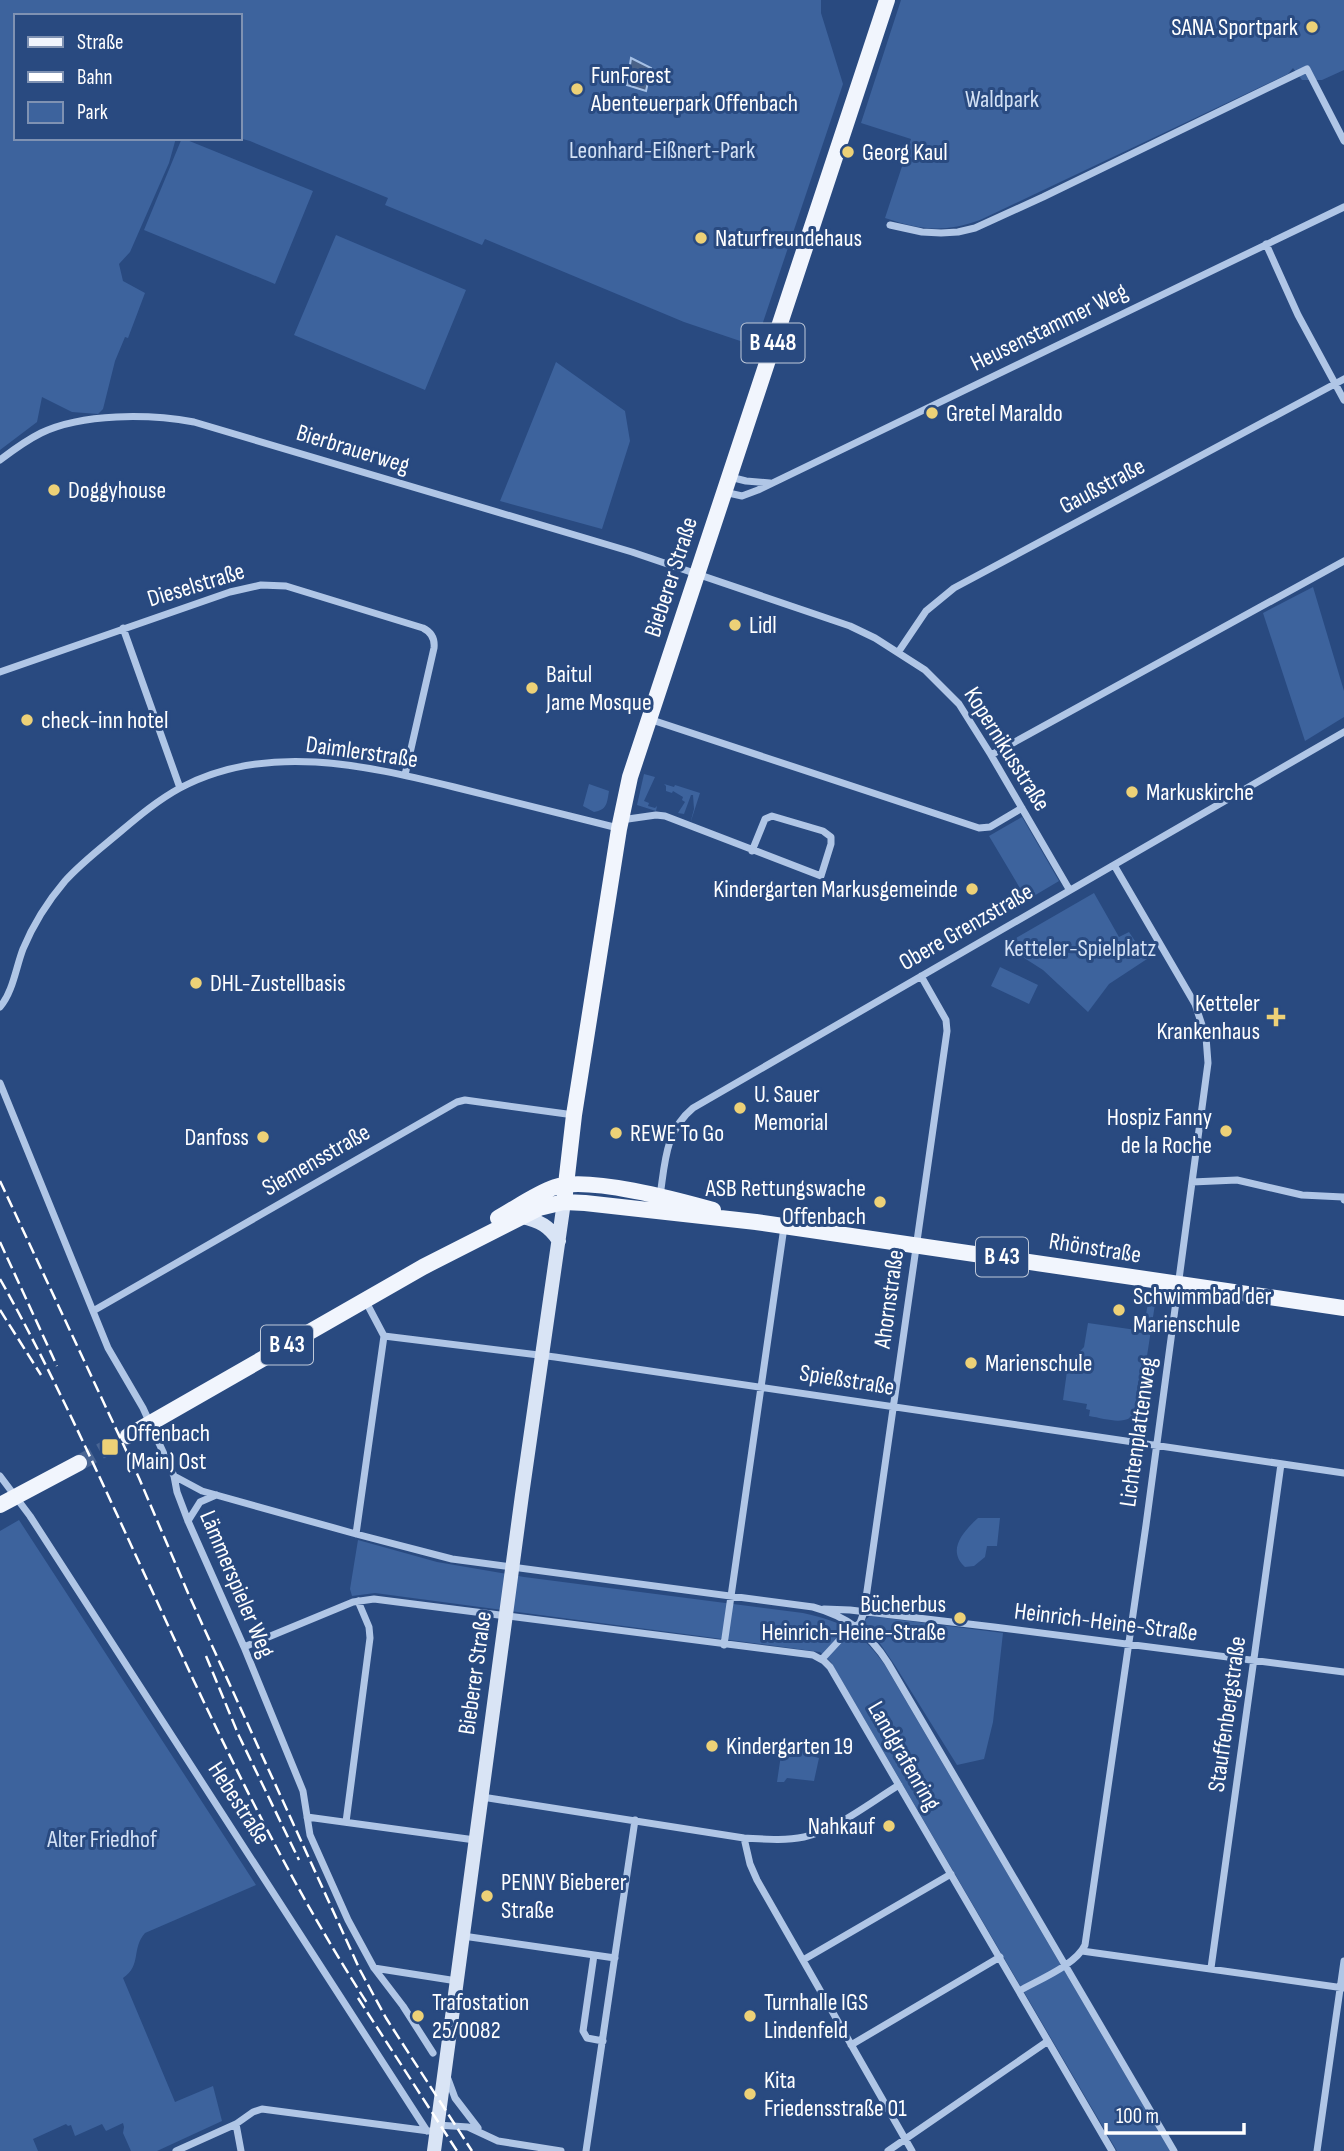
<svg xmlns="http://www.w3.org/2000/svg" width="1344" height="2151" viewBox="0 0 1344 2151" font-family="'Sofia Sans Condensed',sans-serif">
	<rect width="100%" height="100%" fill="#294a80"/>
	<!-- green -->
	<path fill="#3d639d" d="M0 0H821V13L843 84 755 346 684 322 485 239 482 245 385 205 388 198 250 141 239 138 240 16H16V138H176L169 163 130 252 119 264 123 281 145 293 128 338 125 337 115 361 103 409 98 414 72 412 42 397 37 422 0 450Z
		M901 0H1344V70L1322 80H1302L1293 68 1288 74 980 220C944 233 921 230 885 218L911 139 861 123Z
		M182 138 313 191 275 284 144 230Z
		M336 235 466 290 425 390 294 335Z
		M556 362 625 411 630 441 602 529 500 501Z
		M1313 587 1344 691V717L1305 741 1263 613Z
		M644 774 655 777 644 801 649 803 648 806 655 808 657 806 656 811 637 805Z
		M589 784 609 791C607 803 607 810 594 812L583 806Z
		M664 784 674 787 675 785 700 793 690 824 694 809 693 795H691L684 814 678 813 685 802 682 800 683 797 673 791 672 793 666 791V786Z
		M1022 817 1059 881 1027 900 989 836Z
		M1094 893 1119 937 1129 932 1147 959 1109 984 1088 1012 1043 970 1004 945Z
		M1000 967 1038 985 1029 1004 991 986Z
		M1148 1303 1155 1304 1139 1408C1129 1428 1108 1419 1089 1416L1090 1410 1086 1409 1087 1404 1063 1400 1068 1364 1084 1347 1088 1323 1143 1331Z
		M978 1518H1000L997 1546H987L985 1557 974 1566 965 1567C946 1550 964 1531 978 1518Z
		M19 1520 256 1885 145 1933C131 1949 142 1965 123 1978L175 2102 213 2086 222 2121 157 2151H131L123 2133 124 2127 123 2123 106 2131 102 2124 75 2136 71 2125 68 2126 66 2124 33 2139 38 2151H0V1531Z
		M358 1540 437 1562 524 1577 803 1613C844 1622 860 1631 885 1665L1170 2151H1117L831 1662 820 1652 375 1593 352 1596 350 1589Z
		M870 1616 1003 1633 993 1722 984 1759 957 1765 896 1667 877 1639 866 1629 865 1620Z
		M785 1746 811 1750 815 1754V1757L819 1758 814 1781 787 1778 784 1782H777L782 1748Z"/>
	<!-- water -->
	<path fill="#4a6288" stroke="#a5c0e6" stroke-width="2" d="M631 58 651 68 646 91 627 85Z"/>
	<g fill="none" stroke-linecap="round" stroke-linejoin="round">
		<!-- primary-tunnel -->
		<path stroke="#496593" stroke-width="16" stroke-dasharray="16 8" stroke-linecap="butt" d="M79 1463 128 1436"/>
		<!-- street -->
		<path stroke="#b0c6e6" stroke-width="7" d="M890 225 922 232 941 233 958 232 975 228 1043 197 1307 69 1344 141
			M1266 244 1298 315 1344 400
			M0 460C13 450 27 440 41 433 83 413 149 414 194 422L632 552 850 626 875 638 925 670 959 704 991 755 1069 889
			M730 477 746 481 770 483
			M724 492 742 496 758 490 1344 207
			M123 628 180 788
			M899 651 926 611 954 588 1344 379
			M0 672 230 592 261 585 286 586 423 628C431 632 435 639 434 648L405 775
			M649 719 979 828 990 827 1022 808
			M991 755 1344 561
			M621 820 656 815 665 816 821 876 831 844V837L823 831 772 816 765 819 752 851
			M0 1007C13 992 16 967 23 949 33 925 48 901 65 881 81 863 101 848 120 832 139 816 158 800 180 788 266 742 364 765 454 787 508 800 563 814 618 828
			M0 1083 108 1348 143 1408 174 1476 177 1492 188 1521 244 1647 303 1791 310 1835 348 1920 374 1968 403 2006 433 2053
			M1192 1182 1237 1180 1302 1195 1343 1197 1344 1200
			M660 1196C665 1163 665 1131 693 1108L1344 732
			M365 1300 384 1336
			M93 1311 457 1102 465 1100 574 1115
			M384 1336 555 1357 1344 1473
			M0 1476 30 1516 427 2131
			M174 1476 202 1491 356 1534 452 1559 813 1607C846 1616 869 1633 888 1663L1174 2151
			M188 1521 200 1502 216 1495
			M356 1534 384 1336
			M824 1609 850 1610 994 1627 1344 1672
			M724 1645 784 1227
			M244 1647 353 1602 374 1599 813 1655 824 1661 830 1667 1112 2151
			M822 1659 846 1633 860 1623 864 1612 947 1031 946 1020 921 976
			M482 1797 744 1838C764 1839 784 1841 804 1837 836 1830 871 1802 899 1785
			M307 1817 475 1840
			M346 1822 370 1638 369 1627 358 1601
			M744 1838 750 1864 757 1880 912 2151
			M463 1936 615 1958
			M1082 1951 1344 1988
			M594 1955 583 2031 587 2038 603 2041
			M803 1960 951 1874
			M374 1968 457 1981
			M1211 1968 1281 1464
			M1019 1991C1038 1980 1076 1965 1085 1945L1146 1525 1208 1063 1206 1037 1195 1004 1114 865
			M851 2045 1000 1957
			M448 2079 455 2098 478 2128
			M236 2124 241 2151
			M437 2125 468 2127 498 2141 561 2151
			M176 2151 236 2124 253 2112 262 2109 429 2131
			M586 2151 635 1820
			M888 2151 1048 2041
			M1317 2151 1344 1961"/>
		<!-- secondary -->
		<path stroke="#d9e4f5" stroke-width="14" d="M522 1217C540 1221 549 1226 559 1241
			M434 2151 522 1495 564 1202"/>
		<!-- primary -->
		<path stroke="#f1f5fd" stroke-width="16" d="M564 1202 574 1115 619 829 630 777 887 0
			M498 1218C516 1208 535 1194 555 1187 589 1176 677 1200 713 1210
			M128 1436 423 1267 539 1208 564 1202 585 1203 756 1222 1344 1308
			M0 1505 79 1463"/>
		<!-- rail -->
		<path stroke="#fff" stroke-width="2.5" stroke-dasharray="12 5" stroke-linecap="butt" d="M0 1181 139 1478 188 1593 360 1970 386 2018 472 2151
			M0 1242 57 1366
			M0 1279C39 1348 73 1420 107 1493 187 1665 263 1842 367 2003
			M0 1310 41 1375
			M206 1656 239 1736 299 1860
			M358 1998 457 2151"/>
	</g>
	<!-- markers -->
	<g fill="#edd177" stroke="#294a80" stroke-width="2.5">
		<circle cx="1312" cy="27" r="7"/>
		<circle cx="577" cy="89" r="7"/>
		<circle cx="848" cy="152" r="7"/>
		<circle cx="701" cy="238" r="7"/>
		<circle cx="932" cy="413" r="7"/>
		<circle cx="54" cy="490" r="7"/>
		<circle cx="735" cy="625" r="7"/>
		<circle cx="532" cy="688" r="7"/>
		<circle cx="27" cy="720" r="7"/>
		<circle cx="1132" cy="792" r="7"/>
		<circle cx="972" cy="889" r="7"/>
		<circle cx="196" cy="983" r="7"/>
		<path d="M1272.5 1006.5h7v7h7v7h-7v7h-7v-7h-7v-7h7z"/>
		<circle cx="740" cy="1108" r="7"/>
		<circle cx="1226" cy="1131" r="7"/>
		<circle cx="616" cy="1133" r="7"/>
		<circle cx="263" cy="1137" r="7"/>
		<circle cx="880" cy="1202" r="7"/>
		<circle cx="1119" cy="1310" r="7"/>
		<circle cx="971" cy="1363" r="7"/>
		<rect x="101" y="1438" width="18" height="18" rx="3.5"/>
		<circle cx="960" cy="1618" r="7"/>
		<circle cx="712" cy="1746" r="7"/>
		<circle cx="889" cy="1826" r="7"/>
		<circle cx="487" cy="1896" r="7"/>
		<circle cx="418" cy="2016" r="7"/>
		<circle cx="750" cy="2016" r="7"/>
		<circle cx="750" cy="2094" r="7"/>
	</g>
	<g text-anchor="middle" dominant-baseline="central" stroke-width="6" stroke-linejoin="round" paint-order="stroke">
		<!-- shield labels -->
		<g fill="#294a80" stroke="#bfc9d9" stroke-width="2">
			<rect x="741.5" y="323.5" width="63" height="39" rx="5"/>
			<rect x="976" y="1237.5" width="52" height="39" rx="5"/>
			<rect x="261" y="1325.5" width="52" height="39" rx="5"/>
		</g>
		<g font-size="23" font-weight="bold" fill="#fff">
			<text x="773" y="343">B 448</text>
			<text x="1002" y="1257">B 43</text>
			<text x="287" y="1345">B 43</text>
		</g>
		<!-- poi labels -->
		<g font-size="24" fill="#fff" stroke="#294a80" text-anchor="start">
			<text x="1298" y="27" text-anchor="end">SANA Sportpark</text>
			<text x="591" y="75">FunForest<tspan x="591" dy="28">Abenteuerpark Offenbach</tspan></text>
			<text x="862" y="152">Georg Kaul</text>
			<text x="715" y="238">Naturfreundehaus</text>
			<text x="946" y="413">Gretel Maraldo</text>
			<text x="68" y="490">Doggyhouse</text>
			<text x="749" y="625">Lidl</text>
			<text x="546" y="674">Baitul<tspan x="546" dy="28">Jame Mosque</tspan></text>
			<text x="41" y="720">check-inn hotel</text>
			<text x="1146" y="792">Markuskirche</text>
			<text x="958" y="889" text-anchor="end">Kindergarten Markusgemeinde</text>
			<text x="210" y="983">DHL-Zustellbasis</text>
			<text x="1260" y="1003" text-anchor="end">Ketteler<tspan x="1260" dy="28">Krankenhaus</tspan></text>
			<text x="754" y="1094">U. Sauer<tspan x="754" dy="28">Memorial</tspan></text>
			<text x="1212" y="1117" text-anchor="end">Hospiz Fanny<tspan x="1212" dy="28">de la Roche</tspan></text>
			<text x="630" y="1133">REWE To Go</text>
			<text x="249" y="1137" text-anchor="end">Danfoss</text>
			<text x="866" y="1188" text-anchor="end">ASB Rettungswache<tspan x="866" dy="28">Offenbach</tspan></text>
			<text x="1133" y="1296">Schwimmbad der<tspan x="1133" dy="28">Marienschule</tspan></text>
			<text x="985" y="1363">Marienschule</text>
			<text x="126" y="1433">Offenbach<tspan x="126" dy="28">(Main) Ost</tspan></text>
			<text x="946" y="1604" text-anchor="end">Bücherbus<tspan x="946" dy="28">Heinrich-Heine-Straße</tspan></text>
			<text x="726" y="1746">Kindergarten 19</text>
			<text x="875" y="1826" text-anchor="end">Nahkauf</text>
			<text x="501" y="1882">PENNY Bieberer<tspan x="501" dy="28">Straße</tspan></text>
			<text x="432" y="2002">Trafostation<tspan x="432" dy="28">25/0082</tspan></text>
			<text x="764" y="2002">Turnhalle IGS<tspan x="764" dy="28">Lindenfeld</tspan></text>
			<text x="764" y="2080">Kita<tspan x="764" dy="28">Friedensstraße 01</tspan></text>
		</g>
		<!-- park labels -->
		<g font-size="24" fill="#d3e1f5" stroke="#294a80">
			<text x="1002" y="99">Waldpark</text>
			<text x="662" y="150">Leonhard-Eißnert-Park</text>
			<text x="1080" y="948">Ketteler-Spielplatz</text>
			<text x="102" y="1839">Alter Friedhof</text>
		</g>
		<!-- street labels -->
		<g font-size="24" fill="#fff" stroke="#294a80">
			<text transform="translate(1049 327) rotate(-26)">Heusenstammer Weg</text>
			<text transform="translate(353 449) rotate(17)">Bierbrauerweg</text>
			<text transform="translate(1102 486) rotate(-28)">Gaußstraße</text>
			<text transform="translate(671 577) rotate(-72)">Bieberer Straße</text>
			<text transform="translate(196 585) rotate(-17)">Dieselstraße</text>
			<text transform="translate(1007 749) rotate(58)">Kopernikusstraße</text>
			<text transform="translate(362 752) rotate(8)">Daimlerstraße</text>
			<text transform="translate(966 927) rotate(-30)">Obere Grenzstraße</text>
			<text transform="translate(316 1160) rotate(-30)">Siemensstraße</text>
			<text transform="translate(1095 1248) rotate(9)">Rhönstraße</text>
			<text transform="translate(889 1299) rotate(-82)">Ahornstraße</text>
			<text transform="translate(847 1380) rotate(9)">Spießstraße</text>
			<text transform="translate(1138 1432) rotate(-82)">Lichtenplattenweg</text>
			<text transform="translate(237 1584) rotate(67)">Lämmerspieler Weg</text>
			<text transform="translate(1106 1622) rotate(7)">Heinrich-Heine-Straße</text>
			<text transform="translate(475 1673) rotate(-82)">Bieberer Straße</text>
			<text transform="translate(1227 1714) rotate(-82)">Stauffenbergstraße</text>
			<text transform="translate(904 1756) rotate(60)">Landgrafenring</text>
			<text transform="translate(239 1803) rotate(57)">Hebestraße</text>
		</g>
	</g>
	<!-- legend -->
	<rect x="14" y="14" width="228" height="126" fill="#294a80" stroke="#7f92b3" stroke-width="2"/>
	<rect x="28" y="37" width="35" height="10" fill="#f1f5fd" stroke="#7f92b3" stroke-width="2"/>
	<text x="77" y="49" font-size="21" fill="#ffffff">Straße</text>
	<rect x="28" y="72" width="35" height="10" fill="#ffffff" stroke="#7f92b3" stroke-width="2"/>
	<text x="77" y="84" font-size="21" fill="#ffffff">Bahn</text>
	<rect x="28" y="102" width="35" height="21" fill="#3d639d" stroke="#7f92b3" stroke-width="2"/>
	<text x="77" y="119" font-size="21" fill="#ffffff">Park</text>
	<!-- scale -->
	<path d="M1106 2123v10h138v-10" fill="none" stroke="#ffffff" stroke-width="3.5"/>
	<text x="1116" y="2123" font-size="21" fill="#ffffff" stroke="#294a80" stroke-width="5" paint-order="stroke">100 m</text>
</svg>
